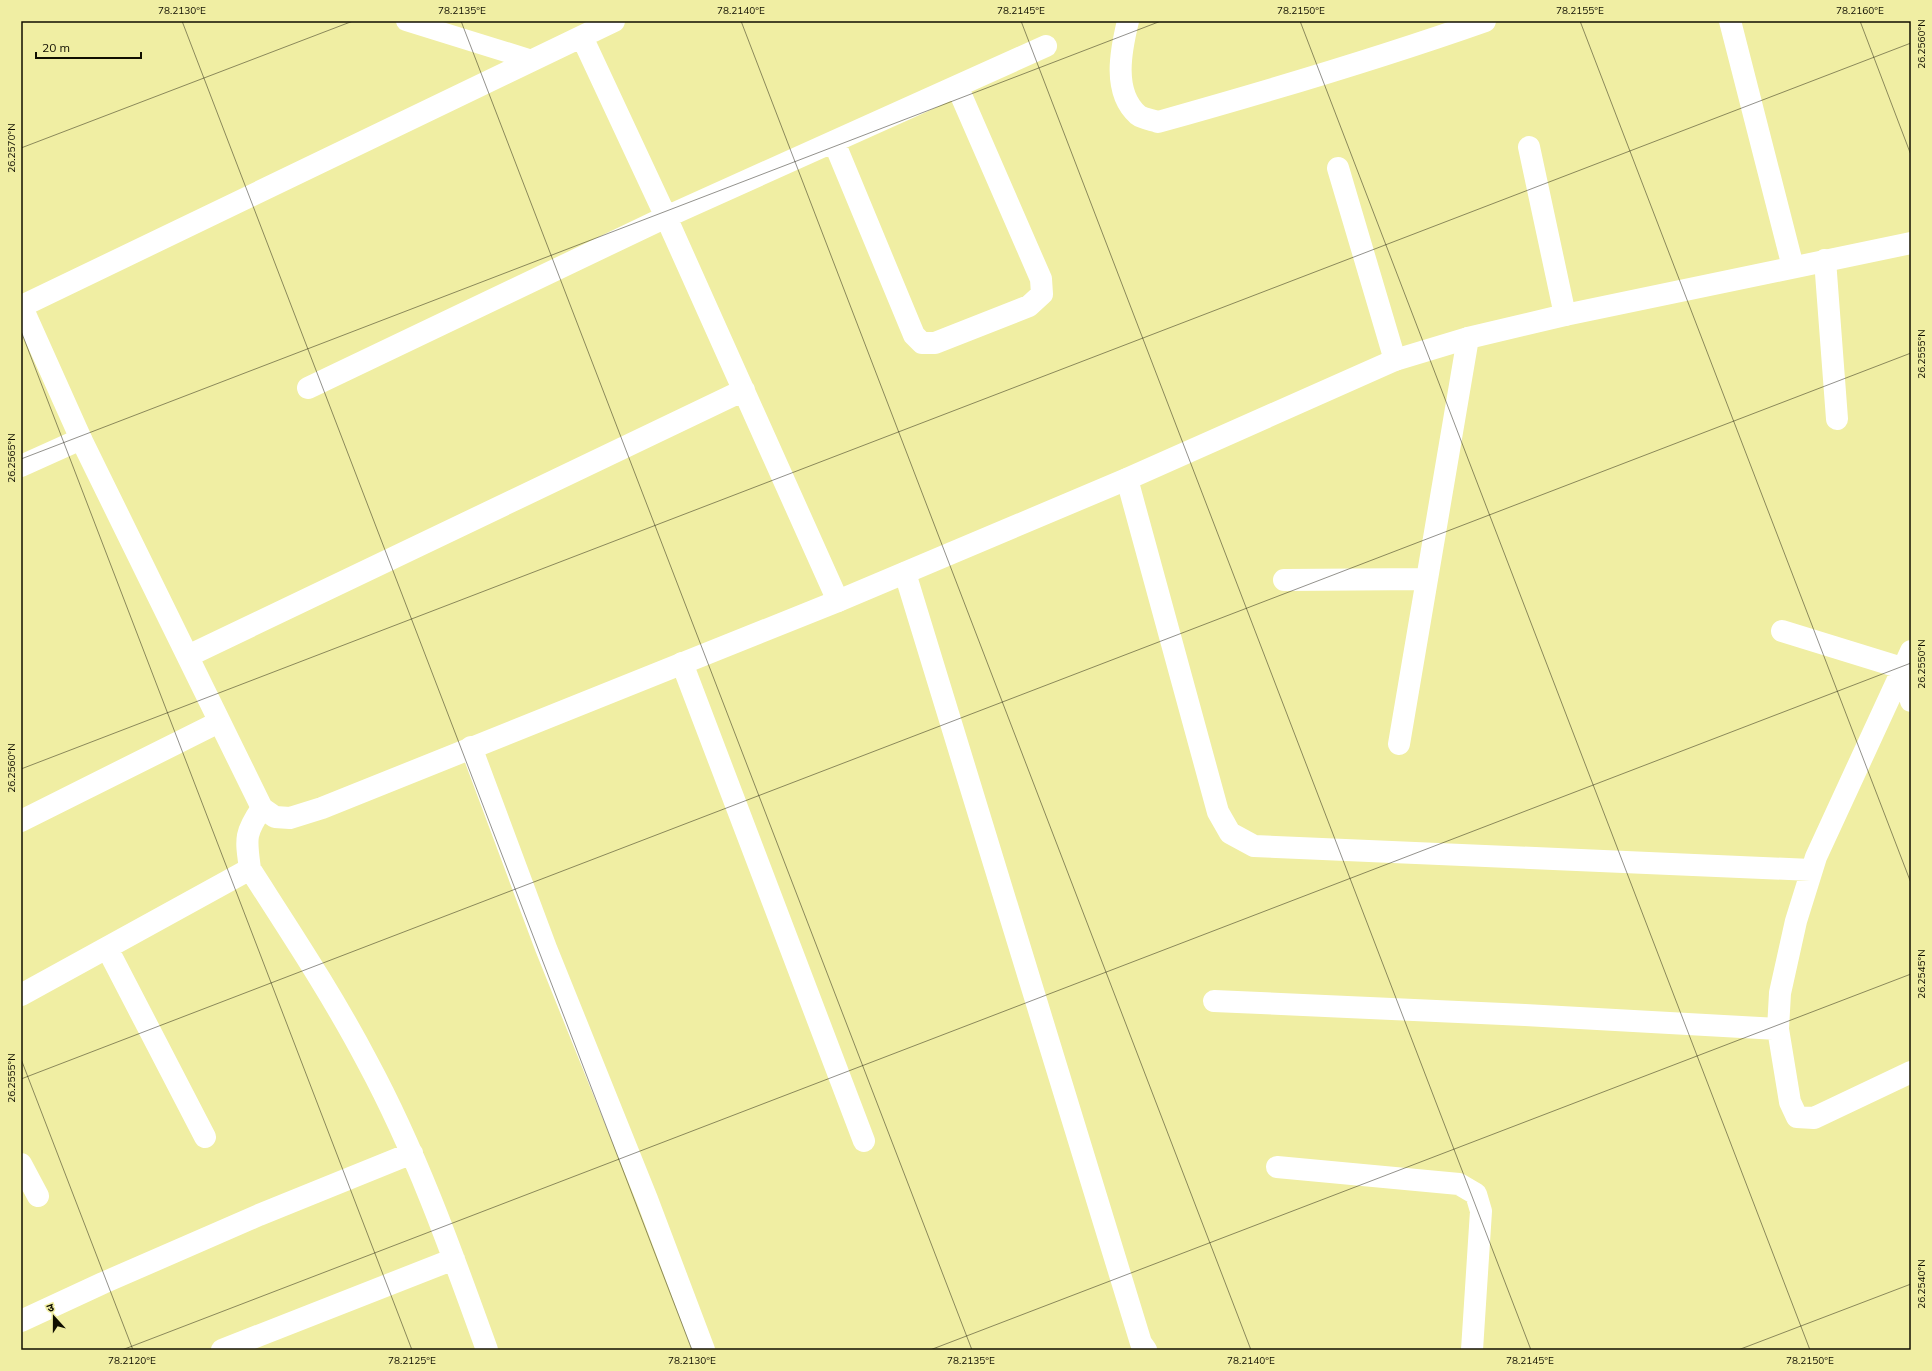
<svg xmlns="http://www.w3.org/2000/svg" width="1932" height="1371" viewBox="0 0 1932 1371" font-family="Mulish,'Noto Sans Devanagari',sans-serif">
	<rect width="100%" height="100%" fill="#f0eea3"/>
	<g fill="none" stroke-linecap="round" stroke-linejoin="round">
		<!-- service -->
		<path stroke="#fff" stroke-width="20" d="M406 21 532 60"/>
		<!-- minor -->
		<path stroke="#fff" stroke-width="22" d="M1128 21C1121 50 1112 92 1138 115 1143 119 1153 120 1158 122 1269 91 1377 59 1485 21
			M1730 21 1793 267
			M582 37 666 217 838 601
			M834 142 914 335 922 343H935L1029 306 1042 294 1041 279 957 86
			M1529 147 1565 315
			M1338 168 1395 360
			M1825 260 1837 419
			M22 306 614 21
			M308 388 666 217 1046 46
			M21 466 81 439
			M1127 479 1218 812 1230 833 1254 846 1811 870
			M905 573 1141 1343 1146 1350
			M1284 580 1427 579
			M1782 631 1902 668 1911 701
			M1911 651 1816 857 1796 921 1780 993 1778 1029 1790 1102 1797 1117 1814 1118 1911 1072
			M188 656 744 390
			M682 663 864 1141
			M1399 744 1468 338
			M471 747 546 948 647 1199 704 1350
			M262 808C244 834 246 839 250 869 291 933 333 996 368 1063 417 1154 452 1253 487 1350
			M21 821 219 722
			M107 948 205 1137
			M21 995 250 869
			M1214 1001 1525 1015 1778 1029
			M21 1164 38 1196
			M1277 1167 1459 1184 1476 1194 1481 1211 1472 1350
			M21 1321 103 1283 259 1215 412 1153
			M222 1350 454 1259"/>
		<!-- tertiary -->
		<path stroke="#fff" stroke-width="22" d="M21 305 81 439 262 808 275 817 290 818 322 808 838 601 1127 479 1395 360 1468 338 1565 315 1911 243"/>
	</g>
	<!-- ticks -->
	<path fill="none" stroke="#100e00" stroke-width="1" stroke-opacity="0.45" d="M182 21 692 1350M461 21 972 1350M741 21 1251 1350M1021 21 1531 1350M1300 21 1810 1350M1580 21 1911 883M1860 21 1911 155M21 148 353 21M21 331 412 1350M21 459 1161 21M21 769 1911 43M21 1059 133 1350M21 1079 1911 353M122 1350 1911 663M930 1350 1911 974M1738 1350 1911 1284"/>
	<!-- border -->
	<rect width="1932" height="1371" fill="none" stroke="#f0eea3" stroke-width="44"/>
	<!-- north arrow -->
	<g transform="translate(54 1317) rotate(339)" stroke="#f0eea3" stroke-width="3" paint-order="stroke">
	<path d="M0-3L7 15L0 10L-7 15Z" fill="#100e00"/>
	<text y="-6" font-size="11" font-weight="bold" text-anchor="middle" fill="#100e00">उ</text>
	</g>
	<!-- scale -->
	<path d="M36 52v6h105v-6" fill="none" stroke="#100e00" stroke-width="2"/>
	<text x="42" y="52" font-size="12" fill="#100e00" stroke="#f0eea3" stroke-width="3" paint-order="stroke">20 m</text>
	<rect x="22" y="22" width="1888" height="1327" fill="none" stroke="#100e00" stroke-width="1.5"/>
	<g font-size="10" text-anchor="middle" fill="#100e00">
		<text x="182" y="14">78.2130°E</text>
		<text x="462" y="14">78.2135°E</text>
		<text x="741" y="14">78.2140°E</text>
		<text x="1021" y="14">78.2145°E</text>
		<text x="1301" y="14">78.2150°E</text>
		<text x="1580" y="14">78.2155°E</text>
		<text x="1860" y="14">78.2160°E</text>
		<text transform="translate(1921 44) rotate(-90)" y="4">26.2560°N</text>
		<text transform="translate(11 148) rotate(-90)" y="4">26.2570°N</text>
		<text transform="translate(1921 354) rotate(-90)" y="4">26.2555°N</text>
		<text transform="translate(11 458) rotate(-90)" y="4">26.2565°N</text>
		<text transform="translate(1921 664) rotate(-90)" y="4">26.2550°N</text>
		<text transform="translate(11 768) rotate(-90)" y="4">26.2560°N</text>
		<text transform="translate(1921 974) rotate(-90)" y="4">26.2545°N</text>
		<text transform="translate(11 1078) rotate(-90)" y="4">26.2555°N</text>
		<text transform="translate(1921 1284) rotate(-90)" y="4">26.2540°N</text>
		<text x="132" y="1364">78.2120°E</text>
		<text x="412" y="1364">78.2125°E</text>
		<text x="692" y="1364">78.2130°E</text>
		<text x="971" y="1364">78.2135°E</text>
		<text x="1251" y="1364">78.2140°E</text>
		<text x="1530" y="1364">78.2145°E</text>
		<text x="1810" y="1364">78.2150°E</text>
	</g>
</svg>
